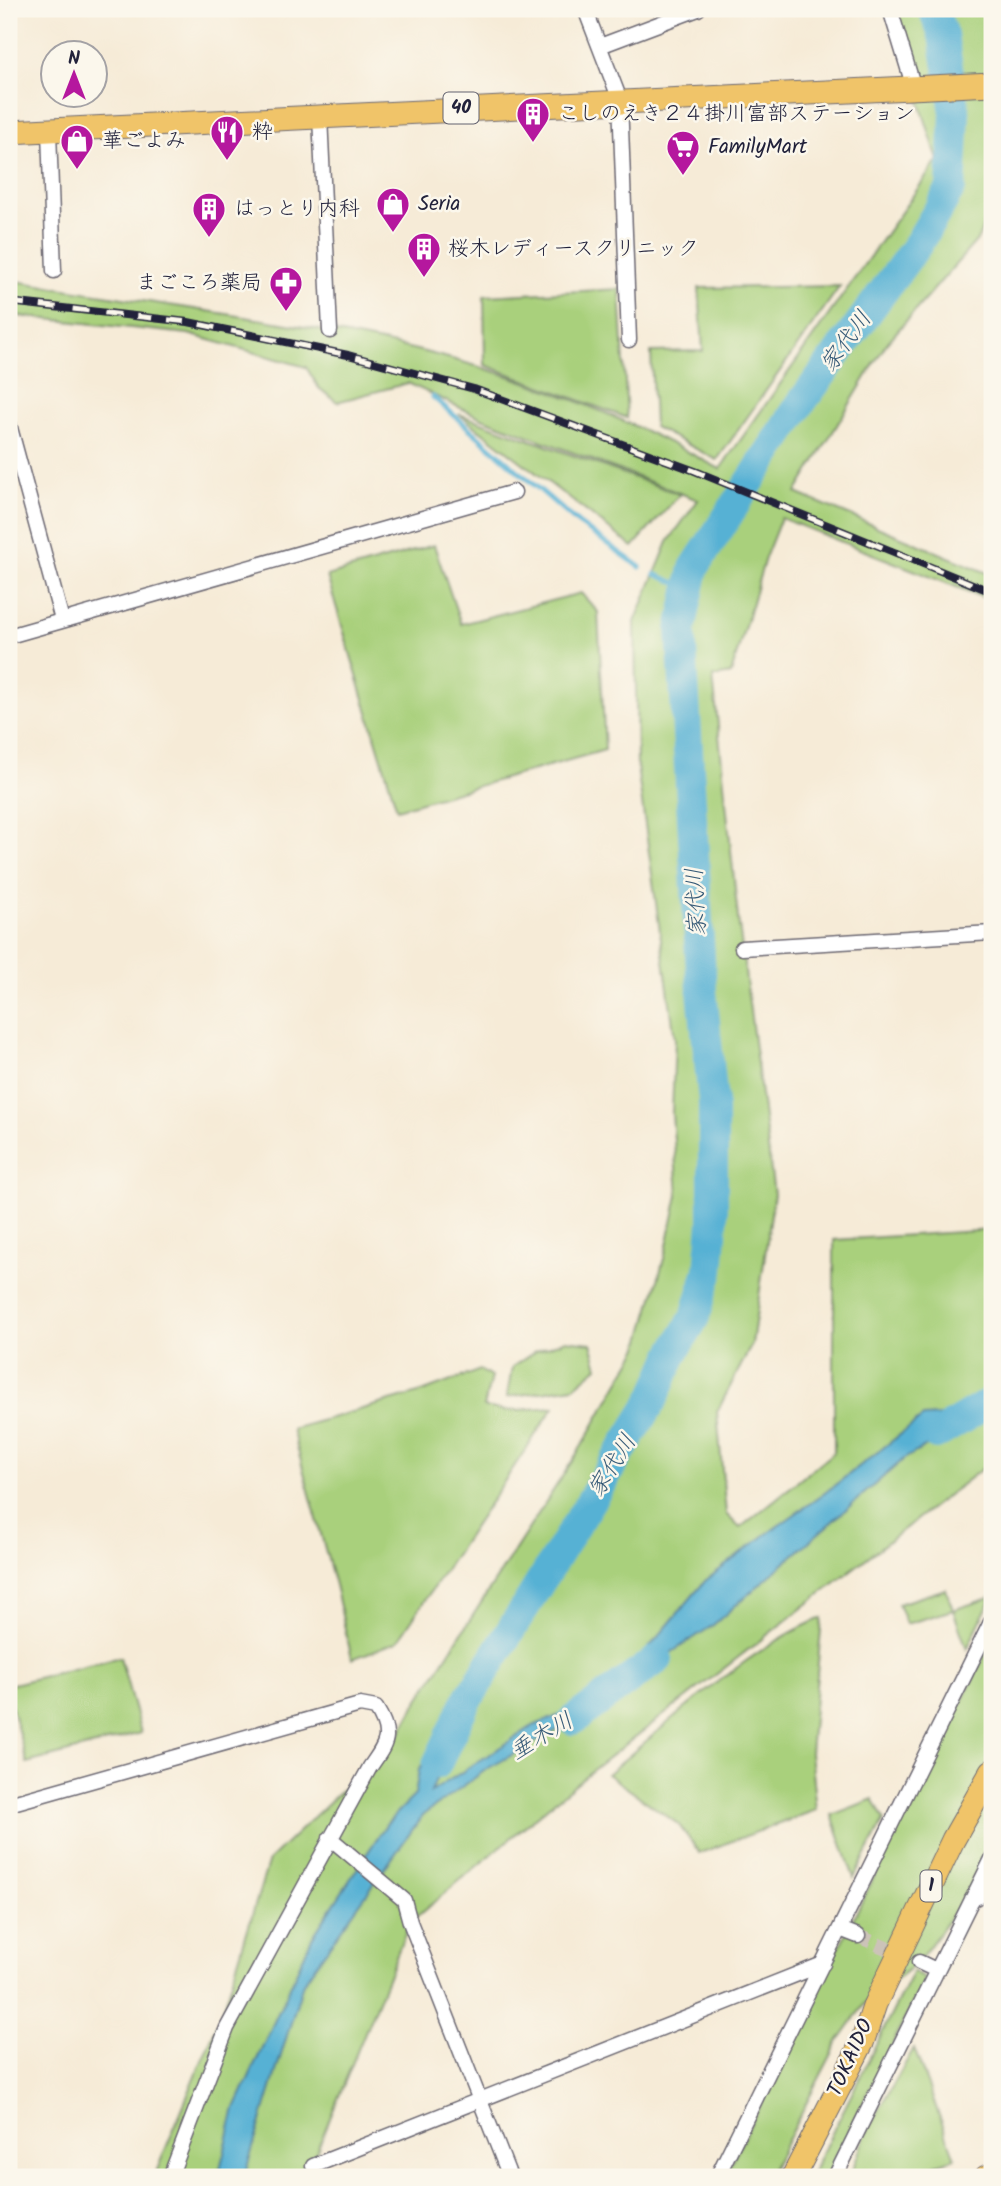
<svg xmlns="http://www.w3.org/2000/svg" width="1001" height="2186" viewBox="0 0 1001 2186" font-family="Kalam,'Klee One',sans-serif">
	<rect width="100%" height="100%" fill="#fbf7ec"/>
	<filter id="ink" filterUnits="userSpaceOnUse"><feTurbulence type="fractalNoise" baseFrequency=".0143" numOctaves="2"/><feDisplacementMap in="SourceGraphic" scale="14" xChannelSelector="R" yChannelSelector="G"/><feConvolveMatrix kernelMatrix="1 2 1 2 8 2 1 2 1" color-interpolation-filters="sRGB"/></filter>
	<filter id="wash" filterUnits="userSpaceOnUse"><feTurbulence type="fractalNoise" baseFrequency=".00686" numOctaves="4" result="noise"/><feDisplacementMap in="SourceGraphic" scale="28" xChannelSelector="R" yChannelSelector="G"/><feGaussianBlur stdDeviation="1.57" result="paint"/><feColorMatrix in="noise" values="0 0 0 0 0 0 0 0 0 0 0 0 0 0 0 0 0 1.4 0 .05"/><feComposite in="paint" operator="in"/></filter>
	<g filter="url(#wash)">
		<rect width="100%" height="100%" fill="#f6ebd7"/>
		<!-- green -->
		<path fill="#a9d07b" stroke="#66795b" stroke-width="2" d="M890 9H992V202L978 239 886 344 796 493 992 575V601L781 518 765 558 731 674 713 677 738 918 774 1194 752 1344 717 1412 726 1514 740 1528 834 1452V1240L992 1230V1461L585 1776 410 1922 306 2177H154L224 2007 269 1860 399 1735 416 1704 585 1441 639 1347 665 1255 678 1195 672 1113 675 1039 637 767 635 622 668 542 698 500 482 418 408 383 337 402 319 388 306 367 188 334 9 315V280C146 303 285 319 421 351 524 376 627 418 720 469L938 160Z
			M840 286 717 460 654 427 651 352 703 351 699 288Z
			M620 289 627 418 485 365 484 296Z
			M459 414 679 494H680L633 547Z
			M434 545 461 624 581 593 598 612 605 750 397 809 327 576Z
			M566 1340 591 1343 598 1367 574 1387 507 1397 512 1367 536 1351Z
			M480 1370 491 1377 484 1407 506 1411 554 1407 397 1642 352 1659 335 1585 292 1429 422 1392Z
			M946 1589 953 1610 992 1597 967 1649 953 1610 906 1624 898 1604Z
			M822 1618 810 1753 816 1810 700 1853 678 1824 607 1774C668 1724 750 1646 822 1618Z
			M992 1641V1836L968 1893 918 1962 866 2002 839 2040 768 2177H724Z
			M120 1657 141 1733 27 1763 9 1698V1685Z
			M873 1799 884 1820 854 1878 832 1815Z
			M913 1971 925 1979 826 2177H810Z
			M914 2048 955 2158 897 2177H850L865 2135Z"/>
		<!-- water -->
		<path fill="#56b1d4" stroke="#3c6a88" stroke-width="2" d="M972 1414 948 1434 904 1459 712 1626 626 1682 641 1657 705 1581 765 1535 822 1495 923 1417Z
			M607 1696 577 1719 487 1769 423 1815 303 1983 244 2177H218L235 2108 312 1938 387 1823 415 1795 419 1769 461 1717 431 1792 533 1726Z"/>
		<g fill="none" stroke-linecap="round" stroke-linejoin="round">
			<!-- stream -->
			<path stroke="#56b1d4" stroke-width="5" d="M433 397 578 523 640 567
				M655 574 688 588"/>
			<!-- river -->
			<path stroke="#56b1d4" stroke-width="30" d="M936 1435 992 1401
				M573 1720 658 1659
				M437 1764 464 1706 654 1398 673 1354 695 1317 709 1270 713 1223V1102L702 991 681 630 694 568 801 403 918 244 951 188 955 113 943 35 933 9"/>
		</g>
	</g>
	<g filter="url(#ink)">
		<g fill="none" stroke-linecap="round" stroke-linejoin="round">
			<!-- minor-tunnel -->
			<path stroke="#ccc3b8" stroke-width="14" stroke-dasharray="14 7" stroke-linecap="butt" d="M858 1936 919 1962"/>
			<defs>
				<path id="minor" d="M585 9 620 100 629 340
					M890 9 914 88
					M600 46 698 9
					M320 116 330 331
					M49 131 54 271
					M9 424 62 620
					M9 636 514 492
					M742 948 992 933
					M9 1804 360 1705 376 1708C393 1735 387 1743 370 1767L227 2028 170 2177
					M330 1838 404 1900 410 1922 510 2177
					M972 1899 992 1892
					M840 1929 858 1936
					M919 1962 936 1970
					M313 2166 823 1964
					M717 2177 992 1620
					M835 2177 992 1859"/>
				<path id="primary" d="M9 132 992 84"/>
				<path id="trunk" d="M793 2177 862 2043 875 2004 953 1840 992 1771
					M986 2177 992 2175"/>
			</defs>
			<!-- minor casing -->
			<use href="#minor" stroke="#6c6872" stroke-width="17"/>
			<!-- primary casing -->
			<use href="#primary" stroke="#6c6872" stroke-width="25"/>
			<!-- trunk casing -->
			<use href="#trunk" stroke="#6c6872" stroke-width="25"/>
			<!-- minor -->
			<use href="#minor" stroke="#fff" stroke-width="14"/>
			<!-- primary -->
			<use href="#primary" stroke="#f0c469" stroke-width="23"/>
			<!-- trunk -->
			<use href="#trunk" stroke="#f0c469" stroke-width="23"/>
			<defs>
				<path id="rail" d="M9 302 188 322 348 355 474 389 695 471 992 592"/>
			</defs>
			<!-- rail casing -->
			<use href="#rail" stroke="#22223b" stroke-width="8"/>
			<!-- rail -->
			<use href="#rail" stroke="#fbf7ec" stroke-width="5" stroke-dasharray="16" stroke-linecap="butt"/>
		</g>
	</g>
	<!-- icons -->
	<defs>
		<symbol id="building-pin" viewBox="-11 -11 22 30"><path d="M0 17L-7.5 6A9.5 9.5 0 1 1 7.5 6Z" fill="#b5179e" stroke="#fbf7ec"/><path d="M-4-6H4V6H1V3H-1V6H-4ZM-2.5-4.3h1.7v1.8h-1.7ZM.8-4.3h1.7v1.8H.8ZM-2.5-1h1.7V.8h-1.7ZM.8-1h1.7V.8H.8Z" fill="#fff"/></symbol>
		<symbol id="restaurant-pin" viewBox="-11 -11 22 30"><path d="M0 17L-7.5 6A9.5 9.5 0 1 1 7.5 6Z" fill="#b5179e" stroke="#fbf7ec"/><path d="M-5-6h1v4h1v-4h1v4h1v-4h1v5L-1.5 .5V6h-2V.5L-5-1ZM5-6V6H3V1.5H1.5Q1.5-4 5-6Z" fill="#fff"/></symbol>
		<symbol id="shop-pin" viewBox="-11 -11 22 30"><path d="M0 17L-7.5 6A9.5 9.5 0 1 1 7.5 6Z" fill="#b5179e" stroke="#fbf7ec"/><path d="M-5-2.5h2.3a2.7 3.5 0 0 1 5.4 0H5L5.5 6h-11ZM-1.5-2.5h3a1.5 2.3 0 0 0-3 0Z" fill="#fff"/></symbol>
		<symbol id="supermarket-pin" viewBox="-11 -11 22 30"><path d="M0 17L-7.5 6A9.5 9.5 0 1 1 7.5 6Z" fill="#b5179e" stroke="#fbf7ec"/><path d="M-6-5.5h2.5l.6 2H6L4.5 2H-2.5L-4.4-4H-6ZM-1.5 3.2a1.3 1.3 0 1 0 .1 0ZM3 3.2a1.3 1.3 0 1 0 .1 0Z" fill="#fff"/></symbol>
		<symbol id="pharmacy-pin" viewBox="-11 -11 22 30"><path d="M0 17L-7.5 6A9.5 9.5 0 1 1 7.5 6Z" fill="#b5179e" stroke="#fbf7ec"/><path d="M-2-6h4v4h4v4h-4v4h-4v-4h-4v-4h4Z" fill="#fff"/></symbol>
	</defs>
	<g fill-rule="evenodd">
		<use href="#building-pin" x="514" y="95" width="38" height="52"/>
		<use href="#restaurant-pin" x="208" y="113" width="38" height="52"/>
		<use href="#shop-pin" x="58" y="122" width="38" height="52"/>
		<use href="#supermarket-pin" x="664" y="128" width="38" height="52"/>
		<use href="#shop-pin" x="374" y="185" width="38" height="52"/>
		<use href="#building-pin" x="190" y="190" width="38" height="52"/>
		<use href="#building-pin" x="405" y="230" width="38" height="52"/>
		<use href="#pharmacy-pin" x="267" y="264" width="38" height="52"/>
	</g>
	<g text-anchor="middle" dominant-baseline="central" stroke-width="5" stroke-linejoin="round" paint-order="stroke">
		<!-- shield labels -->
		<g fill="#fbf7ec" stroke="#636270" stroke-width="2">
			<rect x="443.5" y="92.5" width="35" height="31" rx="5"/>
			<rect x="920.5" y="1870.5" width="21" height="31" rx="5"/>
		</g>
		<g font-size="19" font-weight="bold" fill="#22223b">
			<text x="461" y="108">40</text>
			<text x="931" y="1886">1</text>
		</g>
		<!-- poi labels -->
		<g font-size="21" fill="#22223b" stroke="#fbf7ec" text-anchor="start">
			<text x="558" y="114">こしのえき２４掛川富部ステーション</text>
			<text x="252" y="132">粋</text>
			<text x="102" y="141">華ごよみ</text>
			<text x="708" y="147">FamilyMart</text>
			<text x="418" y="204">Seria</text>
			<text x="234" y="209">はっとり内科</text>
			<text x="448" y="249">桜木レディースクリニック</text>
			<text x="262" y="283" text-anchor="end">まごころ薬局</text>
		</g>
		<!-- street labels -->
		<g font-size="21" fill="#22223b" stroke="#fbf7ec">
			<text transform="translate(851 2058) rotate(-66)">TOKAIDO</text>
		</g>
		<!-- water labels -->
		<g font-size="23" font-style="italic" fill="#375b78" stroke="#fbf7ec">
			<text transform="translate(847 342) rotate(-54)">家代川</text>
			<text transform="translate(697 902) rotate(-93)">家代川</text>
			<text transform="translate(613 1466) rotate(-58)">家代川</text>
			<text transform="translate(542 1737) rotate(-31)">垂木川</text>
		</g>
	</g>
	<!-- margin -->
	<rect width="1001" height="2186" fill="none" stroke="#fbf7ec" stroke-width="35"/>
	<!-- north arrow -->
	<g transform="translate(74 74)"><circle r="33" fill="#fbf7ec" stroke="#a4a2a5" stroke-width="2"/>
	<path d="M0-5L12 26L0 18L-12 26Z" fill="#b5179e"/>
	<text y="-10" font-size="19" font-weight="bold" text-anchor="middle" fill="#22223b">N</text>
	</g>
</svg>
